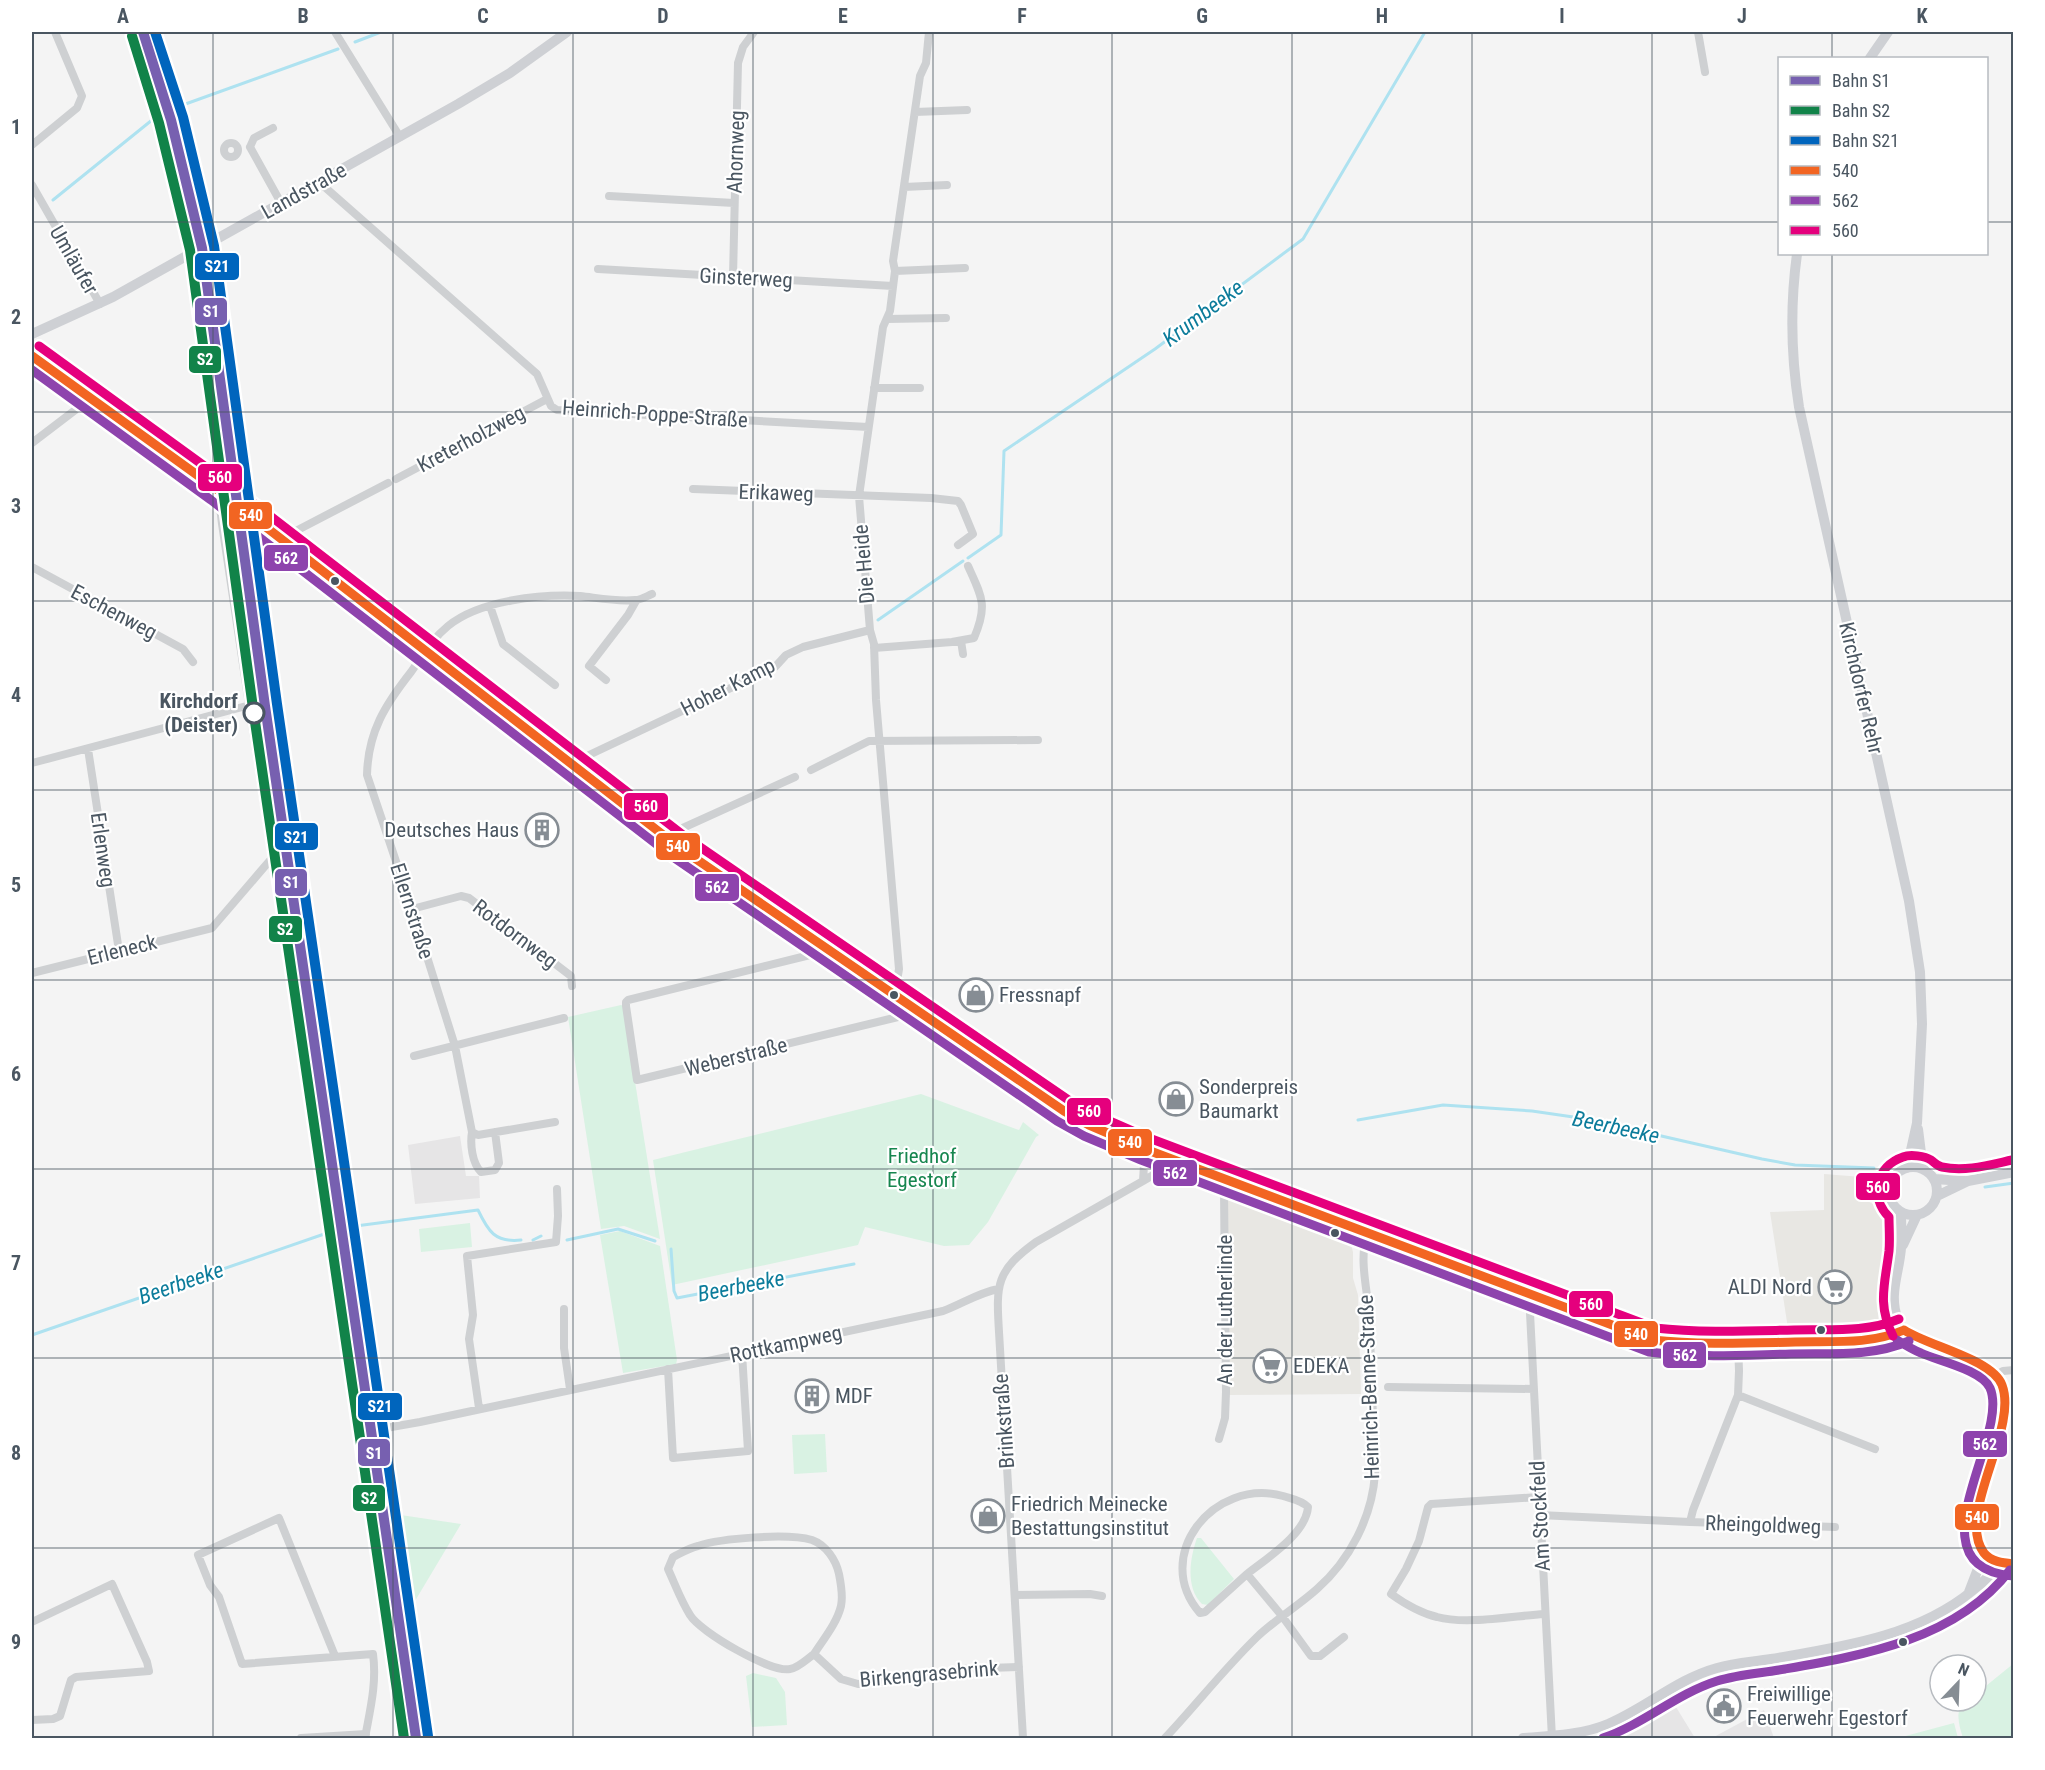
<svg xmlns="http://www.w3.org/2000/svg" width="2045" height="1770" viewBox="0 0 2045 1770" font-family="'Roboto Condensed',sans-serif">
	<rect width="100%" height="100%" fill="#f4f4f4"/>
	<!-- commercial -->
	<path fill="#e8e7e3" d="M1824 1174 1862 1177V1198L1873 1204 1885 1221 1887 1237 1879 1293 1878 1330 1865 1332 1789 1335 1770 1212 1824 1210Z
		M1231 1192 1344 1235 1350 1241 1353 1252V1278L1358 1295 1361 1394 1228 1395 1226 1194Z"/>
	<!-- education -->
	<path fill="#e6e5e6" d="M460 1136 466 1176H479L480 1198 415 1204 408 1145Z
		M1676 1707 1695 1738H1601L1621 1735Z
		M1764 1710 1774 1738H1712Z"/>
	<!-- green -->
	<path fill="#d9f2e3" d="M621 1005 623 1006 660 1239 624 1226 601 1229 568 1017Z
		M921 1094 1019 1130 1023 1122 1039 1135 1036 1137 988 1222 969 1245 944 1246 865 1227 858 1245 672 1285 653 1160Z
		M470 1223 472 1247 421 1252 419 1229Z
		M620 1231 660 1246 677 1360 676 1364 623 1373 600 1235Z
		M825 1434 827 1472 794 1474 792 1435Z
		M394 1514 461 1524 409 1611 406 1605Z
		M1197 1538H1201L1234 1579 1208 1605 1202 1604C1185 1587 1190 1558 1197 1538Z
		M2013 1664V1738H1963C1958 1723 1952 1701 1976 1701V1694Z
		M753 1673 776 1678 785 1692 787 1725 752 1727 746 1676Z
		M1954 1723 1958 1738H1898Z"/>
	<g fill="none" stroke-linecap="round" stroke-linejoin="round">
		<!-- stream -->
		<path stroke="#aee2f0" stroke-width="3" d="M355 42 381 32
			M180 106 338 49
			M53 200 157 116
			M968 558 1001 535 1004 451 1155 349 1303 239 1425 32
			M878 620 963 561
			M1358 1120 1443 1105 1532 1111 1587 1119 1762 1159 1795 1165 1874 1168
			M1934 1168H1954L1959 1171
			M1985 1187 2014 1183
			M348 1227 478 1210C488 1231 495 1243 521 1240
			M533 1240 541 1236
			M567 1240 618 1229 655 1241
			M671 1249 674 1291 677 1298 854 1264
			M32 1335 330 1232"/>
		<!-- street -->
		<path stroke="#ced0d2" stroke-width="8" d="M335 32 400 137
			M1698 32 1705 72
			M915 112 967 110
			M224 150a7 7 0 1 1 14 0a7 7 0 1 1-14 0Z
			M32 145 77 108 82 96 55 32
			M250 147 281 203
			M250 147 254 138 273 128
			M319 182 537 374 551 406 557 410 868 427
			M32 185 100 304
			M904 187 947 185
			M609 196 734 203
			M598 269 893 286
			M895 271 965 268
			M733 277 738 63 743 47 754 32
			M887 319 946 318
			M874 388H920
			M32 443 91 398
			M396 479 547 399
			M693 489 931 498 958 501 961 505 973 534 958 545
			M284 541 290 534 388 483
			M32 567 183 649 193 662
			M490 606 503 644 555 685
			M961 641 963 654
			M874 648 952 642 974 638C988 605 982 597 968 566
			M606 680 589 666 628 615 636 601
			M88 749 119 951
			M589 755 775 667 786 655 803 647 870 630
			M32 763 250 705
			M811 770 869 741 1038 740
			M665 836 795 777
			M412 909 461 896 469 898 571 976 572 986
			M824 947 810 955 628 1000 626 1002V1006L637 1080 898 1017 912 1007
			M32 973 212 928 272 858 222 524 218 490
			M888 991 898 975 899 969 876 700 874 644 870 630 859 496 883 327 890 311 895 271 893 261 920 76 926 63 929 32
			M414 1056 564 1018
			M555 1122 478 1135 472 1132 455 1046 412 909 367 775C368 732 385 705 411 672 423 655 432 639 448 626 480 600 541 594 580 596 598 598 618 602 635 600 641 600 647 596 652 594
			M472 1132C470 1144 472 1163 481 1172L495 1170 499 1163 495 1132
			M1143 1181 1177 1161
			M1534 1297 1530 1313 1552 1738
			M564 1309V1348L570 1389
			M668 1369 673 1458 748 1451 742 1353
			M1996 1375 2003 1371 2014 1370
			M1388 1387 1534 1389
			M1738 1395 1875 1449
			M479 1408 469 1339 473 1315 467 1256 556 1242 558 1216 557 1189
			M363 1432 420 1422 943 1311C962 1304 978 1293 998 1289
			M1219 1439 1225 1418 1226 1392 1224 1190 1227 1180
			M1539 1497 1431 1504 1428 1507 1419 1541 1406 1569 1391 1594C1405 1604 1420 1613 1437 1617 1466 1625 1513 1616 1544 1614
			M1539 1515 1690 1522 1693 1510 1738 1395 1739 1371 1738 1343
			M1690 1522 1835 1527
			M1247 1574C1267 1558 1306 1534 1308 1507 1301 1500 1292 1499 1283 1496 1213 1477 1151 1557 1200 1613L1205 1612 1247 1574 1282 1616 1311 1656H1320L1344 1637
			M1015 1595 1090 1594 1102 1596
			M32 1622 112 1584 147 1662 149 1671 76 1677 71 1680 60 1716 53 1719 32 1720
			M814 1654C823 1640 837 1623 841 1606 843 1597 841 1584 839 1574 836 1560 826 1545 812 1540 788 1533 721 1538 698 1546 689 1548 681 1553 673 1557L668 1569C675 1584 681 1601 690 1615 700 1632 771 1673 790 1669 798 1668 807 1659 814 1654L841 1679 858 1684 925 1678 959 1669 1019 1667
			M335 1656 279 1518 198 1555 210 1585 219 1597 242 1664 373 1654C377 1683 370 1710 365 1738
			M301 1738 366 1734
			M1023 1738 999 1332C996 1284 996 1271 1036 1242L1143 1181 1145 1149
			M1165 1738C1196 1705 1224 1669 1257 1637 1276 1619 1298 1606 1317 1589 1350 1560 1372 1517 1375 1474 1376 1454 1373 1434 1373 1414 1371 1381 1371 1348 1369 1314 1367 1286 1359 1261 1367 1233"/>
		<!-- secondary -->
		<path stroke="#ced0d4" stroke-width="10" d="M1870 58 1888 32
			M1797 254C1790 305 1791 356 1799 407L1909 901 1920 972 1922 1024 1917 1123 1907 1168
			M32 334 113 297 458 104 510 73 567 32
			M32 356 137 430 218 490 680 848 1064 1111 1089 1125 1145 1149 1652 1340C1699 1346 1747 1343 1795 1342 1826 1341 1878 1345 1904 1330
			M1918 1129 1923 1169
			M1889 1191a24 24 0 1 1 48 0a24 24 0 1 1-48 0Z
			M1934 1179 1965 1181
			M1937 1196 1968 1181 2014 1172
			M1901 1212C1901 1224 1902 1236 1901 1248 1899 1274 1888 1295 1898 1320 1916 1363 2002 1343 2005 1399 2005 1412 2000 1426 1997 1439 1991 1463 1985 1486 1980 1510 1978 1520 1975 1531 1978 1542 1983 1559 1998 1563 2014 1564
			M1903 1245 1917 1215
			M1969 1592 1984 1553
			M1523 1738C1551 1736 1582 1735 1608 1724 1646 1708 1677 1679 1717 1668 1735 1663 1753 1662 1771 1659 1840 1647 1916 1637 1972 1591 1982 1583 1993 1574 2001 1563"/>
		<defs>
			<path id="bus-1" d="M32 356 218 490 680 848 1064 1111 1089 1125 1145 1149 1652 1340C1700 1345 1747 1343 1795 1342 1831 1341 1870 1345 1904 1330
				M1904 1330C1928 1346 1992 1359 2002 1385 2019 1430 1955 1514 1984 1553 1991 1562 2004 1563 2014 1564"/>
			<path id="bus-2" d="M32 370 211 500 673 857 1057 1121 1084 1136 1141 1160 1649 1352C1696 1358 1744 1355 1791 1354 1831 1353 1872 1357 1909 1341
				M1897 1340C1905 1345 1913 1350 1921 1353 1939 1361 1982 1370 1990 1388 2011 1436 1907 1566 2013 1576
				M1603 1738C1644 1724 1676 1694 1717 1681 1739 1674 1763 1673 1785 1669 1865 1655 1957 1639 2010 1570"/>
			<path id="bus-3" d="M39 346 225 481 687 838 1070 1101 1094 1114 1149 1138 1655 1328C1701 1333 1747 1331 1794 1330 1829 1329 1866 1333 1899 1319
				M1893 1336C1877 1304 1885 1284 1889 1251 1890 1240 1889 1228 1889 1217 1869 1197 1876 1166 1903 1157 1910 1154 1925 1156 1931 1160 1935 1163 1937 1166 1942 1167 1965 1172 1989 1165 2012 1160"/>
		</defs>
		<!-- bus-1 casing -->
		<use href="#bus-1" stroke="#fff" stroke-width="14"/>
		<!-- bus-2 casing -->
		<use href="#bus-2" stroke="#fff" stroke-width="14"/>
		<!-- bus-3 casing -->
		<use href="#bus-3" stroke="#fff" stroke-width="14"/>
		<!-- bus-1 -->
		<use href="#bus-1" stroke="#f26522" stroke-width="9"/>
		<!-- bus-2 -->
		<use href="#bus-2" stroke="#8e44ad" stroke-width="9"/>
		<!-- bus-3 -->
		<use href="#bus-3" stroke="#e5007d" stroke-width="9"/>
		<defs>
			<path id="rail-1" d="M143 32 171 120 202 248 265 706 416 1738"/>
			<path id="rail-2" d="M132 36 159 123 190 250 253 708 404 1738"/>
			<path id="rail-3" d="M155 32 183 117 214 246 277 704 428 1736"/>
		</defs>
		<!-- rail-1 casing -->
		<use href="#rail-1" stroke="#fff" stroke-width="15"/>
		<!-- rail-2 casing -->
		<use href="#rail-2" stroke="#fff" stroke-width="15"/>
		<!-- rail-3 casing -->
		<use href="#rail-3" stroke="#fff" stroke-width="15"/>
		<!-- rail-1 -->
		<use href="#rail-1" stroke="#7760b0" stroke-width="10"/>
		<!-- rail-2 -->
		<use href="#rail-2" stroke="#118349" stroke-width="10"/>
		<!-- rail-3 -->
		<use href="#rail-3" stroke="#0065bd" stroke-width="10"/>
	</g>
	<!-- grid -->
	<path fill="none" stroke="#4a5661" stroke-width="1.5" stroke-opacity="0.55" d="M213 32V1738M393 32V1738M573 32V1738M753 32V1738M933 32V1738M1112 32V1738M1292 32V1738M1472 32V1738M1652 32V1738M1832 32V58M32 222H1780M1986 222H2014M1832 254V1738M32 412H2014M32 601H2014M32 790H2014M32 980H2014M32 1169H2014M32 1358H2014M32 1548H2014"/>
	<!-- icons -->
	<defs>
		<symbol id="building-ring" viewBox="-11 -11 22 22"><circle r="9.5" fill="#fff" stroke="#868d94" stroke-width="1.5"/><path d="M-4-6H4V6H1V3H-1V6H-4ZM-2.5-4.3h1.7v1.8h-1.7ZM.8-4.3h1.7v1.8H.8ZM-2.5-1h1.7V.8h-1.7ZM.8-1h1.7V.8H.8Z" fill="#868d94"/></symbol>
		<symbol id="shop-ring" viewBox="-11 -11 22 22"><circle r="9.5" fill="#fff" stroke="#868d94" stroke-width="1.5"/><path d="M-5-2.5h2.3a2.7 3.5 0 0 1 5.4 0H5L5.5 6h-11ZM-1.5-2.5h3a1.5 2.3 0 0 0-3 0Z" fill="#868d94"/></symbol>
		<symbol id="supermarket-ring" viewBox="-11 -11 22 22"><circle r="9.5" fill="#fff" stroke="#868d94" stroke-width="1.5"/><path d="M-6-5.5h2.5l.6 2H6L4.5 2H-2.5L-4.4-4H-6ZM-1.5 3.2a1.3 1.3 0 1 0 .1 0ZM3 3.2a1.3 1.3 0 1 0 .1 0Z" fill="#868d94"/></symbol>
		<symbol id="civic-ring" viewBox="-11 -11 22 22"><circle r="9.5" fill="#fff" stroke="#868d94" stroke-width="1.5"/><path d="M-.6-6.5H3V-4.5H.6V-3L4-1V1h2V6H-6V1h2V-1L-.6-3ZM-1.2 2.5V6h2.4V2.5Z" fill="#868d94"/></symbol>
	</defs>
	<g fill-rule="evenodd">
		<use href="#building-ring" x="523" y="811" width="38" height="38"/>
		<use href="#shop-ring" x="957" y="976" width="38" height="38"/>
		<use href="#shop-ring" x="1157" y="1080" width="38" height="38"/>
		<use href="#supermarket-ring" x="1816" y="1268" width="38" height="38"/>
		<use href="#supermarket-ring" x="1251" y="1347" width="38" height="38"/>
		<use href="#building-ring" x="793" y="1377" width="38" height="38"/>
		<use href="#shop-ring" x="969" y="1497" width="38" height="38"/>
		<use href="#civic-ring" x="1705" y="1687" width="38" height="38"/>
	</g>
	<!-- markers -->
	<g fill="#4a5661" stroke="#fff" stroke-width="2">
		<circle cx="335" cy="581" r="5"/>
		<circle cx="894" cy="995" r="5"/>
		<circle cx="1335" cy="1233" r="5"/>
		<circle cx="1821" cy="1330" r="5"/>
		<circle cx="1903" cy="1642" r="5"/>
	</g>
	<circle fill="#fff" stroke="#4a5661" stroke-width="3" cx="254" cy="713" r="10"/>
	<g text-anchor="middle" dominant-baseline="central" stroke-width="4.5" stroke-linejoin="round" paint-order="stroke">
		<!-- street labels -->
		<g font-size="21" fill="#4a5661" stroke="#fff">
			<text transform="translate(736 152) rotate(-88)">Ahornweg</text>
			<text transform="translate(304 191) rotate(-29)">Landstraße</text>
			<text transform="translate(74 260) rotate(60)">Umläufer</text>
			<text transform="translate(746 278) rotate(3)">Ginsterweg</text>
			<text transform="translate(655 414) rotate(4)">Heinrich-Poppe-Straße</text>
			<text transform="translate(471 439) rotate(-28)">Kreterholzweg</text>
			<text transform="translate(776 493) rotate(2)">Erikaweg</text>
			<text transform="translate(864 564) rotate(-95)">Die Heide</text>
			<text transform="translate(114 612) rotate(28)">Eschenweg</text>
			<text transform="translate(728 687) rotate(-27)">Hoher Kamp</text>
			<text transform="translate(1861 688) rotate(77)">Kirchdorfer Rehr</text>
			<text transform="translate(103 850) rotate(82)">Erlenweg</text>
			<text transform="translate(412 911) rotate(72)">Ellernstraße</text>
			<text transform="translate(515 934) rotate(37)">Rotdornweg</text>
			<text transform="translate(122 950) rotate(-14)">Erleneck</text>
			<text transform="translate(736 1057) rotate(-14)">Weberstraße</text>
			<text transform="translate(1225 1310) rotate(-90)">An der Lutherlinde</text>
			<text transform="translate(786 1344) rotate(-12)">Rottkampweg</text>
			<text transform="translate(1369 1387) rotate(-92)">Heinrich-Benne-Straße</text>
			<text transform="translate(1004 1421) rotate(-94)">Brinkstraße</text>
			<text transform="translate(1540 1516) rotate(-93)">Am Stockfeld</text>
			<text transform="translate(1763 1525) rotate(2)">Rheingoldweg</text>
			<text transform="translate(929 1674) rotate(-5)">Birkengrasebrink</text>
		</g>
		<!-- stop labels -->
		<g font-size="21" font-weight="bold" fill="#4a5661" stroke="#fff" text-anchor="end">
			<text x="238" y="701">Kirchdorf<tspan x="238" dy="24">(Deister)</tspan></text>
		</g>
		<!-- poi labels -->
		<g font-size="21" fill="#4a5661" stroke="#fff" text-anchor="start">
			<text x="519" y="830" text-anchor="end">Deutsches Haus</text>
			<text x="999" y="995">Fressnapf</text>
			<text x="1199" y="1087">Sonderpreis<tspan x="1199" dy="24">Baumarkt</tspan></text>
			<text x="1812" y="1287" text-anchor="end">ALDI Nord</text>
			<text x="1293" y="1366">EDEKA</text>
			<text x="835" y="1396">MDF</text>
			<text x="1011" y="1504">Friedrich Meinecke<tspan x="1011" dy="24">Bestattungsinstitut</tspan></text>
			<text x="1747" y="1694">Freiwillige<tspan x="1747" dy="24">Feuerwehr Egestorf</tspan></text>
		</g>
		<!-- park labels -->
		<g font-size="21" fill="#17864f" stroke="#fff">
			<text x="922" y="1156">Friedhof<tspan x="922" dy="24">Egestorf</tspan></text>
		</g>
		<!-- water labels -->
		<g font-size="22" font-style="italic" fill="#0c7c9b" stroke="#fff">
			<text transform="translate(1203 313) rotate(-37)">Krumbeeke</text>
			<text transform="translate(1616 1127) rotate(12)">Beerbeeke</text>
			<text transform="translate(181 1283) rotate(-19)">Beerbeeke</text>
			<text transform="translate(741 1286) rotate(-11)">Beerbeeke</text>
		</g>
	</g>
	<g stroke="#fff" stroke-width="2">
		<rect x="194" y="252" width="46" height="29" rx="6" fill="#0065bd"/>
		<rect x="194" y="297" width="34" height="29" rx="6" fill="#7760b0"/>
		<rect x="188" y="345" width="34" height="29" rx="6" fill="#118349"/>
		<rect x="197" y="463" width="46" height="29" rx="6" fill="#e5007d"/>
		<rect x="228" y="501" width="45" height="29" rx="6" fill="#f26522"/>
		<rect x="263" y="544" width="46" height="28" rx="6" fill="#8e44ad"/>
		<rect x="623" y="792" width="46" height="29" rx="6" fill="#e5007d"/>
		<rect x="274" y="822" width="45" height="29" rx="6" fill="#0065bd"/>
		<rect x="655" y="832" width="46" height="29" rx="6" fill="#f26522"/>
		<rect x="274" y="868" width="34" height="29" rx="6" fill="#7760b0"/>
		<rect x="694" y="873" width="46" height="29" rx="6" fill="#8e44ad"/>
		<rect x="268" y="915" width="35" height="28" rx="6" fill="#118349"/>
		<rect x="1066" y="1097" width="46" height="29" rx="6" fill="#e5007d"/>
		<rect x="1107" y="1128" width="46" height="29" rx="6" fill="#f26522"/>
		<rect x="1152" y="1159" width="46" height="28" rx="6" fill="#8e44ad"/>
		<rect x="1855" y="1172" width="46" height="29" rx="6" fill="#e5007d"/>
		<rect x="1568" y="1290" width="46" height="28" rx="6" fill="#e5007d"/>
		<rect x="1613" y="1320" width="46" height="28" rx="6" fill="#f26522"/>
		<rect x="1662" y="1341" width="45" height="28" rx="6" fill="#8e44ad"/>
		<rect x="357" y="1392" width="46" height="29" rx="6" fill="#0065bd"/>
		<rect x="1962" y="1430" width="46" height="28" rx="6" fill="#8e44ad"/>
		<rect x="357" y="1438" width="34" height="29" rx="6" fill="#7760b0"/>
		<rect x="352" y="1484" width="34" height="28" rx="6" fill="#118349"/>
		<rect x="1954" y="1503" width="46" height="28" rx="6" fill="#f26522"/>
	</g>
	<g font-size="16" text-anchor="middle" font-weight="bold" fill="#fff">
		<text x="217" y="272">S21</text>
		<text x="211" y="317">S1</text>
		<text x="205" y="365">S2</text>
		<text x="220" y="483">560</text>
		<text x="251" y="521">540</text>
		<text x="286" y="564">562</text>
		<text x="646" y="812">560</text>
		<text x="296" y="843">S21</text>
		<text x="678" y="852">540</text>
		<text x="291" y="888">S1</text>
		<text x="717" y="893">562</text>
		<text x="285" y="935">S2</text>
		<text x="1089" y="1117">560</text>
		<text x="1130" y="1148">540</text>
		<text x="1175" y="1179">562</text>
		<text x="1878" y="1193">560</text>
		<text x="1591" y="1310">560</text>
		<text x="1636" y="1340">540</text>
		<text x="1685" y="1361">562</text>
		<text x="380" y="1412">S21</text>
		<text x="1985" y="1450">562</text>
		<text x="374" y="1459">S1</text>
		<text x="369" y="1504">S2</text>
		<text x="1977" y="1523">540</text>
	</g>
	<!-- border -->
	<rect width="2045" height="1770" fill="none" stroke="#ffffff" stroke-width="66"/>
	<!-- legend -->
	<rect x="1778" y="57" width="210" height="198" fill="#ffffff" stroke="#b7bbc0" stroke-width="1.5"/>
	<rect x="1790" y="76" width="30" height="9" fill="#7760b0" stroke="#b7bbc0" stroke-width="1.5"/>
	<text x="1832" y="87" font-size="18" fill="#4a5661">Bahn S1</text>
	<rect x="1790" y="106" width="30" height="9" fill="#118349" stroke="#b7bbc0" stroke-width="1.5"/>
	<text x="1832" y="117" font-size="18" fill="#4a5661">Bahn S2</text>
	<rect x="1790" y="136" width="30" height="9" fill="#0065bd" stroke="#b7bbc0" stroke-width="1.5"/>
	<text x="1832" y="147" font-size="18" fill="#4a5661">Bahn S21</text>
	<rect x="1790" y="166" width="30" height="9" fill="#f26522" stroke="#b7bbc0" stroke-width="1.5"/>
	<text x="1832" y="177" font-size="18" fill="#4a5661">540</text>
	<rect x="1790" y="196" width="30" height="9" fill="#8e44ad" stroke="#b7bbc0" stroke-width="1.5"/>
	<text x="1832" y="207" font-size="18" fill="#4a5661">562</text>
	<rect x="1790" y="226" width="30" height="9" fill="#e5007d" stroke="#b7bbc0" stroke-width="1.5"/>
	<text x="1832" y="237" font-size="18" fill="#4a5661">560</text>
	<!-- north arrow -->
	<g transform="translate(1958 1683) rotate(23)"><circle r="28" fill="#ffffff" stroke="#b7bbc0" stroke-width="1.5"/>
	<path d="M0-4.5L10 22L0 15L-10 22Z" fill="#868d94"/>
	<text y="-9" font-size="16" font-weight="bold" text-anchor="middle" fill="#4a5661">N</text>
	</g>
	<rect x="33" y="33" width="1979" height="1704" fill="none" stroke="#4a5661" stroke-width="2"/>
	<g font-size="20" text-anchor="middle" font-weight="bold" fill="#4a5661">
		<text x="123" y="23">A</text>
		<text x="303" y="23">B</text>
		<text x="483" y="23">C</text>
		<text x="663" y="23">D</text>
		<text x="843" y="23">E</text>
		<text x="1022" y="23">F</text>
		<text x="1202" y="23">G</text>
		<text x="1382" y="23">H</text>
		<text x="1562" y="23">I</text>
		<text x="1742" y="23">J</text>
		<text x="1922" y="23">K</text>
		<text x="16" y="134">1</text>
		<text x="16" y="324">2</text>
		<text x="16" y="513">3</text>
		<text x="16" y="702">4</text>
		<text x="16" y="892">5</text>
		<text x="16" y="1081">6</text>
		<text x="16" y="1270">7</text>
		<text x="16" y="1460">8</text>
		<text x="16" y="1649">9</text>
	</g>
</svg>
